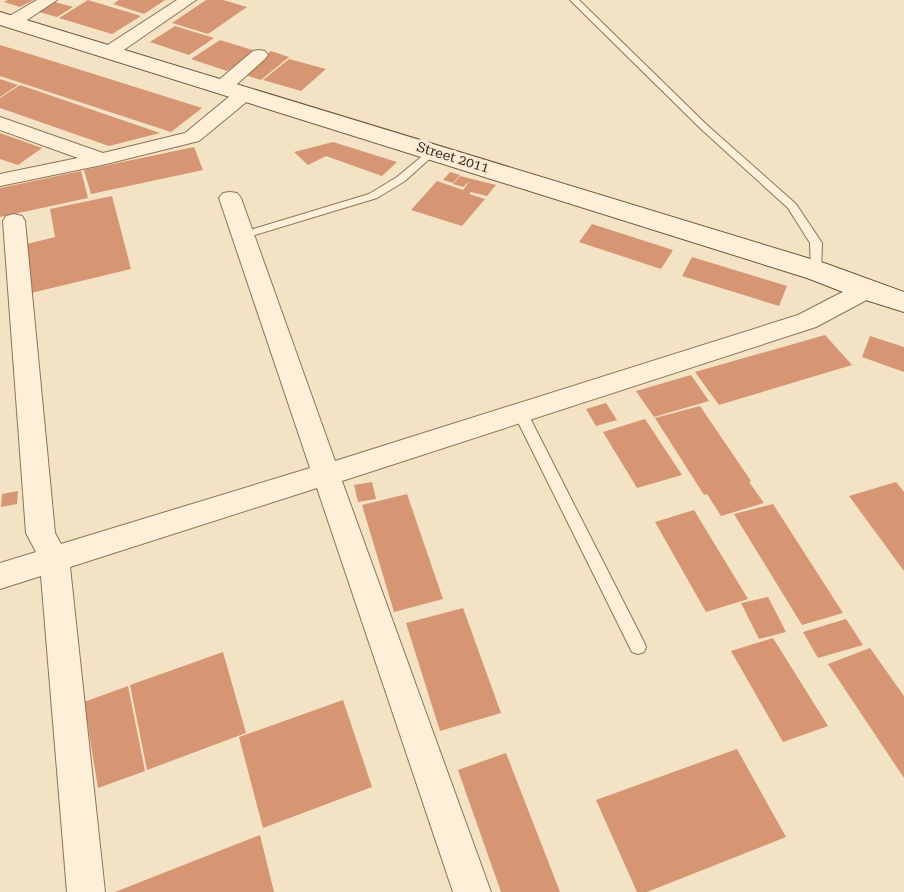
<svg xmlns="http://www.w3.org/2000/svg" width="904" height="892" viewBox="0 0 904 892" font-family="'Roboto Serif',serif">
	<rect width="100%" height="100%" fill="#f3e2c3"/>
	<!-- building -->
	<path fill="#d69674" d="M8 0H34L20 7 4 2Z
		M88 0 141 16 112 34 59 18Z
		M119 0H165L144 14 113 4Z
		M206 0H223L247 7 208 34 172 23Z
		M55 2 73 7 57 17 39 12Z
		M175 26 214 38 189 55 150 42Z
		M220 40 256 51 227 71 191 59Z
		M0 45 46 59 202 108 171 132 0 76Z
		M271 51 289 57 261 80 242 74Z
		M289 59 326 69 301 91 263 80Z
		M0 79 18 85 0 97Z
		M20 85 160 133 109 146 0 108V98Z
		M0 133 42 148 18 165 0 159Z
		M333 142 397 162 382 176 326 156 308 165 294 152Z
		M194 147 203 170 91 194 84 170Z
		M81 171 88 198 0 217V188Z
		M450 172 460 175 453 183 443 180Z
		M460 176 496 185 487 196 471 192 469 194 485 199 462 226 411 210 437 181 463 190 470 181 463 187 453 184Z
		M112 196 131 269 31 293 23 245 55 237 50 209Z
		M592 224 673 250 661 269 579 242Z
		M692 257 787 286 779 306 682 276Z
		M825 335 852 365 719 405 695 372Z
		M870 336 904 347V372L862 357Z
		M691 375 709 401 654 417 636 391Z
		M606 403 617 420 596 426 586 409Z
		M700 406 751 481 749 482 764 503 721 516 707 494 704 495 655 418Z
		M645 419 682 475 637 488 603 432Z
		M372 482 376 499 358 502 354 485Z
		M896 482 904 492V571L849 496Z
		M18 491 17 504 1 507 2 494Z
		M407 494 443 599 394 612 362 505Z
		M773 504 843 613 802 625 734 514Z
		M694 510 748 599 706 612 655 522Z
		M768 597 786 632 759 639 741 603Z
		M463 608 501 713 440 731 406 623Z
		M846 619 863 645 818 658 803 632Z
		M773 638 828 726 783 742 731 651Z
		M870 648 904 696V778L828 664Z
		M223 652 246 733 147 770 130 685Z
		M128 686 145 771 98 788 84 702Z
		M343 700 372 787 263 828 239 737Z
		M737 749 786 837 647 892H637L596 800Z
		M506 753 560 892H501L458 770Z
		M260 835 274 892H115Z"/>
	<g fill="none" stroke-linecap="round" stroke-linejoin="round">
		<defs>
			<path id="service" d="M570 0H579L707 125 796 204 822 243 821 274 817 275 811 271 810 243 788 208 701 129Z
				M432 148 436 149V153L405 181 377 198 248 237H240L238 235 240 233 369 194 397 177Z
				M521 409 528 414 644 642 646 647 644 652 638 654 632 652 514 414Z"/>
			<path id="minor" d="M37 0H57L18 26H6L3 22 6 18Z
				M177 0H196L115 56H103L100 52 103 48Z
				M259 50 265 51 268 55 265 59 228 92H214L212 88 214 84 253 51Z
				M243 89 250 91 252 95 250 99 199 141 102 165 0 186V174L78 158 0 130V117L103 153 185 133 236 91Z
				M230 192 237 193 241 198 335 461 798 315 858 284 866 282 874 284 878 290 874 296 816 327 342 481 491 892H453L317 488 70 567 105 892H67L41 576 0 589V563L36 552 26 533 3 221 6 216 14 214 22 216 25 221 55 533 61 544 310 468 219 198 223 193Z"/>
			<path id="secondary" d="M0 12 827 264 904 292V312L856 297 807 278 0 25Z"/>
		</defs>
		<!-- service casing -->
		<use href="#service" stroke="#907257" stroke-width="2"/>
		<!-- minor casing -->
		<use href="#minor" stroke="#907257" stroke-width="2"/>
		<!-- secondary casing -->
		<use href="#secondary" stroke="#72533a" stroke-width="2"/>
		<!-- service -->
		<use href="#service" fill="#fdefd8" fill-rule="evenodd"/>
		<!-- minor -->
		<use href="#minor" fill="#fdefd8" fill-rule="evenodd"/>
		<!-- secondary -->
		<use href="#secondary" fill="#fdefd8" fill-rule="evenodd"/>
	</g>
	<g text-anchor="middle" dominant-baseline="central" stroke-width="6" stroke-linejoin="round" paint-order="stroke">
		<!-- far-street labels -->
		<g font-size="14" fill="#3f2b1d" stroke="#faecd4">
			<text transform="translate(453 157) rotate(17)">Street 2011</text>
		</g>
	</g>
</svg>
